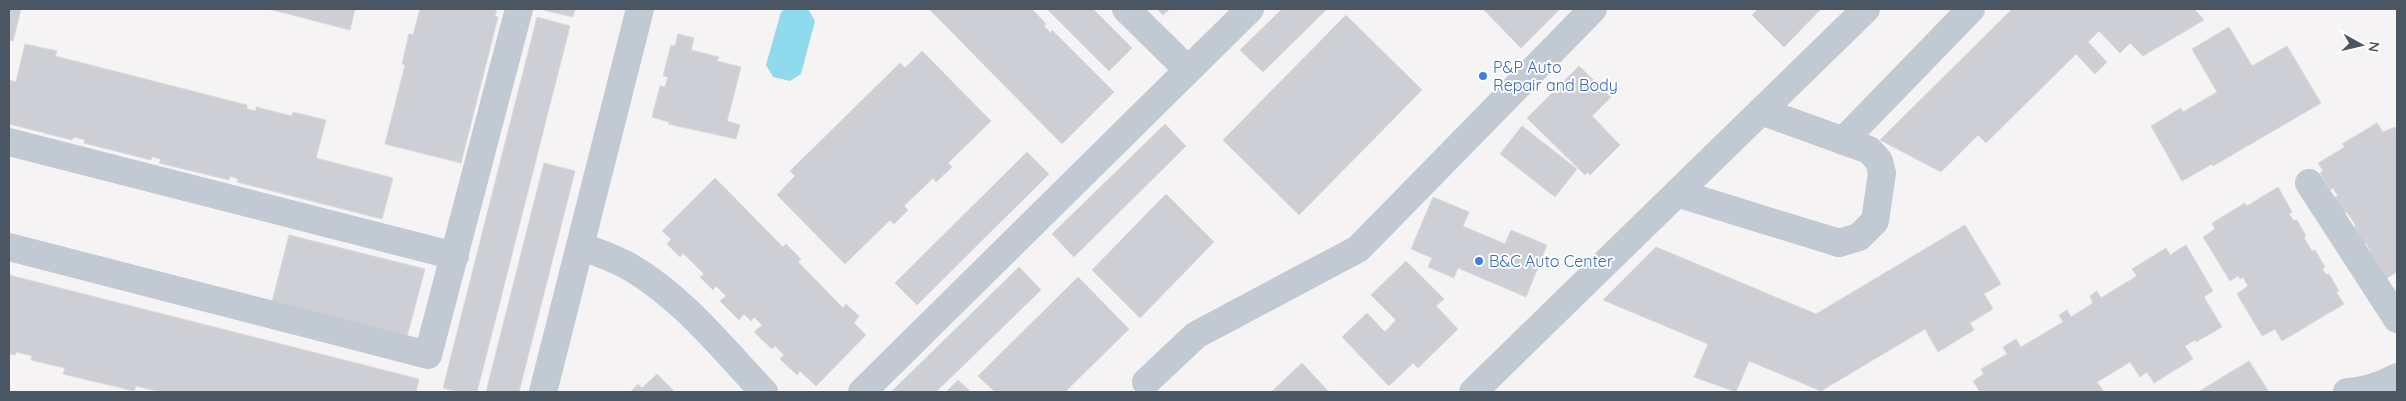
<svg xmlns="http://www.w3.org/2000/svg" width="2406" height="401" viewBox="0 0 2406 401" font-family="Quicksand,sans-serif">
	<rect width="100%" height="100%" fill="#f5f3f3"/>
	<!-- water -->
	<path fill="#90daee" d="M785 9H808L815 21 801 74 790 81 773 77 766 65 781 12Z"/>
	<!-- building -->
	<path fill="#cdcfd5" stroke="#d7d9de" d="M9 9H21L13 41 9 40Z
		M269 9H355L350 30Z
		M420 9H497L495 16 498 17 461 163 385 144 405 65 402 64 409 34 413 35Z
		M539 9H575L573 17Z
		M929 9H1032L1046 24 1044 26 1051 33 1052 30 1114 92 1062 144Z
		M1047 9H1093L1132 48 1109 71Z
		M1157 9H1170L1163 15Z
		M1282 9H1327L1263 72 1240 50Z
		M1483 9H1560L1521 48Z
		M1758 9H1821L1784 47 1752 15Z
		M2012 9H2197L2195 10 2204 20 2143 56 2130 43 2120 53 2099 31 2088 42 2107 62 2095 74 2076 54 1986 143 1978 135 1941 172 1880 140Z
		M1346 15 1422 90 1299 215 1223 140Z
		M537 17 570 26 477 392H459L443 388Z
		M2229 27 2252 66 2287 46 2321 103 2213 166 2212 164 2182 181 2151 126 2181 108 2183 112 2217 92 2192 49Z
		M678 34 694 38 691 50 719 57 717 61 741 67 727 121 740 125 736 139 668 124 669 122 652 117 660 86 665 87 668 77 663 76 671 45 675 46Z
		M25 44 57 51 55 56 247 105V109L256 111V107L292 116 293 112 326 120 316 158 393 178 382 219 237 182 238 179 230 176 229 180 159 163 161 159 152 157 151 160 84 143 85 140 74 137 72 140 9 124V80L16 82Z
		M922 51 991 121 948 163 952 167 936 182 933 178 904 206 908 210 894 224 890 220 845 264 777 195 795 176 790 171 900 63 905 68Z
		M1579 66 1611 97 1592 116 1620 145 1590 175 1588 172 1585 175 1527 118Z
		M2377 123 2383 132 2395 127 2397 131V272L2387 278 2381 268 2378 270 2369 254 2371 252 2366 243 2363 245 2353 228 2356 226 2347 212 2344 214 2335 197 2338 196 2333 188 2330 190 2320 173 2323 171 2318 163 2345 147 2342 144Z
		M1165 124 1186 146 1074 257 1052 234Z
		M1522 126 1577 169 1555 197 1500 154Z
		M1027 152 1049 174 917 305 895 283Z
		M544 163 575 171 519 392H486Z
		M715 178 783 247 786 244 801 259 798 262 843 308 846 304 859 316 854 323 866 335 816 386 800 371 797 375 780 359 784 355 775 346 772 349 754 332 762 325 754 317 751 321 744 314 739 320 720 301 726 296 716 286 713 290 700 277 704 274 683 253 680 257 667 244 671 239 662 231Z
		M2278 187 2292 212 2289 214 2294 221 2297 220 2306 236 2304 238 2312 251 2315 250 2325 267 2322 269 2327 275 2329 274 2339 291 2336 292 2344 304 2282 341 2275 329 2262 336 2237 294 2248 286 2243 277 2240 279 2238 276 2230 281 2203 237 2215 229 2212 223 2245 203 2247 206Z
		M1166 194 1214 242 1140 318 1092 270Z
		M1433 197 1469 212 1463 226 1505 244 1511 230 1547 245 1526 297 1458 268 1454 278 1428 267 1432 258 1411 249Z
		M1965 225 2001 284 1984 294 1993 309 1970 323 1974 330 1938 352 1925 329 1821 391 1749 361 1736 392 1694 377 1708 344 1603 300 1656 247 1816 314Z
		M289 235 425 269 407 336 272 302Z
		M2186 245 2213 291 2204 297 2222 327 2196 342 2195 340 2185 346 2193 359 2154 383 2147 372 2140 377 2130 362 2097 382 2104 392H1980L1973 381 1984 374 1981 369 2007 354 2003 347 2016 339 2021 347 2063 322 2059 315 2067 310 2071 317 2093 303 2090 296 2097 291 2101 298 2137 276 2132 269 2166 248 2170 255Z
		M1406 261 1444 299 1436 306 1458 329 1418 368 1413 363 1389 386 1342 337 1367 313 1385 332 1396 320 1371 295Z
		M1019 267 1041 290 936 392H891Z
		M9 275 419 379 416 392H161L136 386 134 391 63 374 65 368 31 360 32 356 16 352 15 355 9 354Z
		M1078 277 1129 329 1065 392H995L978 376Z
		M2249 361 2269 392H2198Z
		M1302 363 1329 392H1271Z
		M657 374 675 392H630L638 384 642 388Z
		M958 380 971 392H946Z"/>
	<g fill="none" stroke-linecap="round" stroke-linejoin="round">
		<!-- minor -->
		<path stroke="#c1cad2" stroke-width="28" d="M1126 9 1188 70
			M1843 141 1971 9
			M9 142 455 256
			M2309 183 2397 319
			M1677 193 1839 243 1859 237 1875 221 1882 173 1879 161 1869 150 1761 111
			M580 246C597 252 614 258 630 267 683 298 722 348 764 392
			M9 247 428 355 519 9
			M1146 382 1196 335 1358 249 1593 9
			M543 392 640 9
			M862 392 1250 9
			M1473 392 1866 9
			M2347 392C2366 391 2381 386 2397 377"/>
	</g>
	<!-- markers -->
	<g fill="#3f7fe0" stroke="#fff" stroke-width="2">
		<circle cx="1483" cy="76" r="5"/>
		<circle cx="1479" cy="261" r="5"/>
	</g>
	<g text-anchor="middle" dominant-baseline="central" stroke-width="4" stroke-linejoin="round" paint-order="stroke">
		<!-- shop labels -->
		<g font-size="16" fill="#366cbe" stroke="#fff" text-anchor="start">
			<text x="1493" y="67">P&amp;P Auto<tspan x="1493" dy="18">Repair and Body</tspan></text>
			<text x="1489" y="261">B&amp;C Auto Center</text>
		</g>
	</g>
	<!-- border -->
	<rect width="2406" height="401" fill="none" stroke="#4a5661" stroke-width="20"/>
	<!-- north arrow -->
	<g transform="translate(2361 45) rotate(98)" stroke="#ffffff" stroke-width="4" paint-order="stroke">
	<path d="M0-4L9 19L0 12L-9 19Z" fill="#4a5661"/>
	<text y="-8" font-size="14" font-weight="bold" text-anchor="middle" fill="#4a5661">N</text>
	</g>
</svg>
